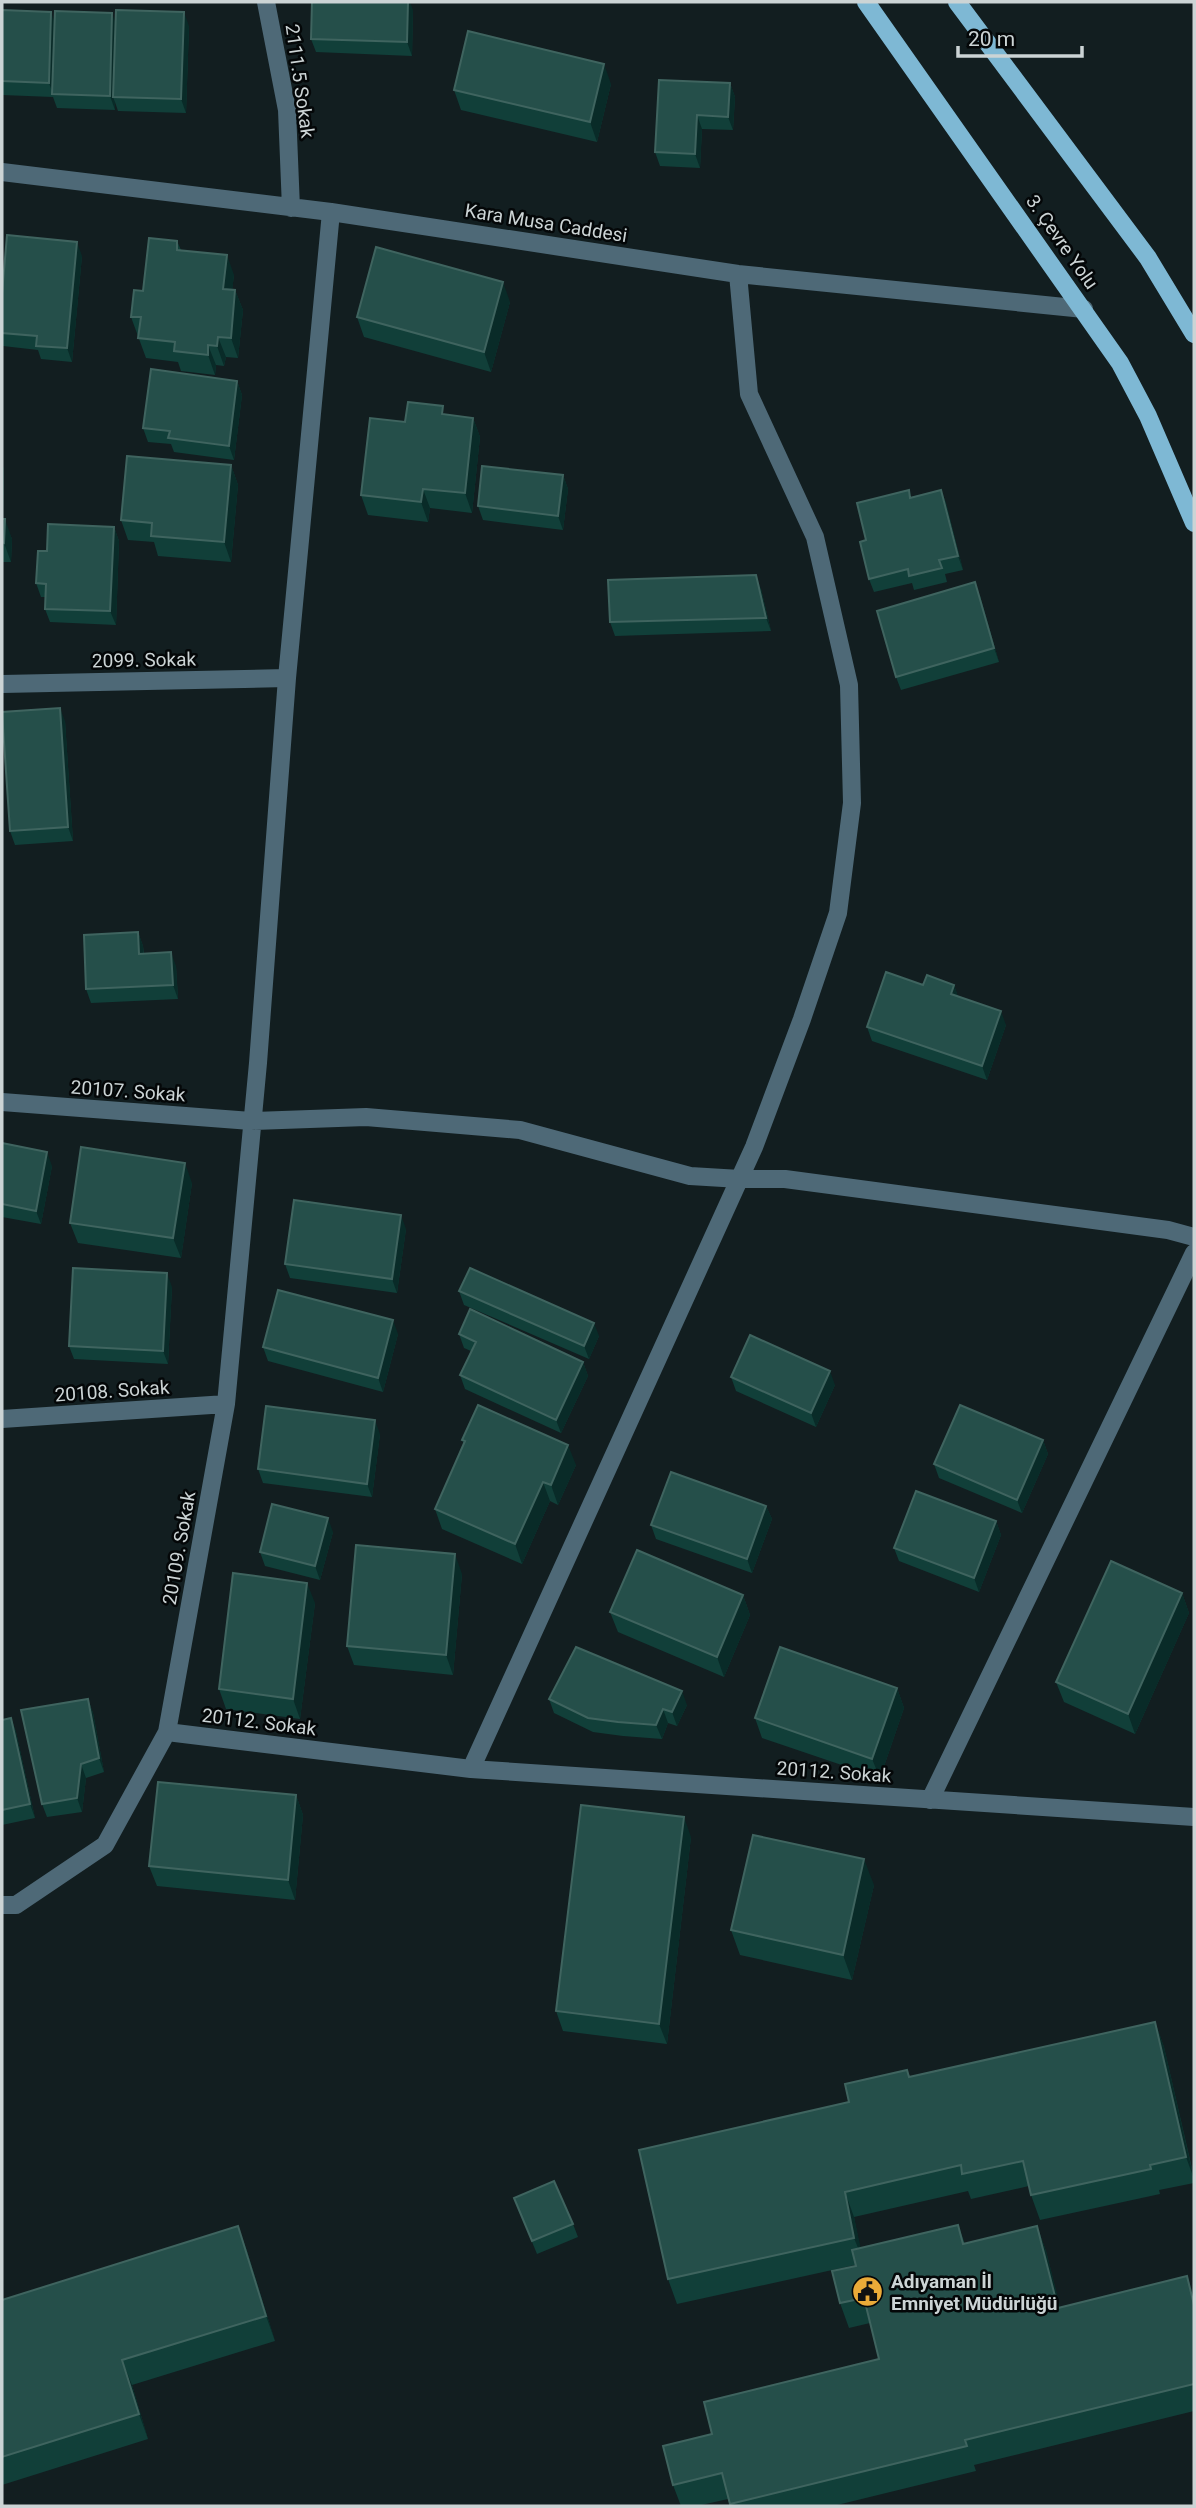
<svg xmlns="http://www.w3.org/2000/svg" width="1196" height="2508" viewBox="0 0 1196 2508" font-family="Roboto,sans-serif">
	<rect width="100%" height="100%" fill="#121e20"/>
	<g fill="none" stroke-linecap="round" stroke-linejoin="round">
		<!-- minor -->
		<path stroke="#4e6977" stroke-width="18" d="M266 2 287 110 291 208
			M2 172 331 212 738 274 1084 309
			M2 684 287 678
			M2 1102 251 1121 366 1117 520 1130 690 1176 740 1179H785L1168 1230 1194 1237
			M2 1419 226 1404
			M167 1732 471 1769 1194 1817
			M471 1769 754 1147 802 1019 838 913 852 803 849 685 815 537 749 394 738 274
			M930 1800 1194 1253
			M2 1905H16L105 1845 167 1732 226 1404 258 1063 287 678 331 212"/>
		<!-- major -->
		<path stroke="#7eb8d4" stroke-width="18" d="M866 2 1120 363 1148 416 1194 523
			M957 2 1148 258 1194 334"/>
	</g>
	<!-- wall -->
	<path fill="#113f39" d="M2 10 54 21 189 26 186 113 118 111 115 102V110L57 108 53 97 2 95Z
		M413 10 412 56 316 52 311 39Z
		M730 83 735 97 733 130 702 129 700 168 660 166 655 152Z
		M611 84 597 142 461 110 454 90Z
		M177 241 181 250 234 275 232 290H235L243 310 238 358 226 357 224 366 216 365 215 375 181 371 178 362 146 358 131 317 143 291Z
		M82 256 72 362 41 359 38 350 3 346 2 342V294Z
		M510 302 491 372 364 337 357 317Z
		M237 381 242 395 234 460 174 452 171 444 148 442 143 428Z
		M473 418 480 437 472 513 430 508 428 522 368 515 361 495 405 422Z
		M2 463 4 470 3 519 12 539 11 562H2Z
		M231 465 238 485 231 562 158 556 154 542 128 540 121 520Z
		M563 475 568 489 563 530 483 520 478 506Z
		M909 490 911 497 941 490 946 503 963 570 945 574 947 582 914 590 912 583 874 592 869 579 866 540Z
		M114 527 119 541 116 625 50 622 45 609V597H41L36 583 47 551Z
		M761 589 771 631 615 636 610 622Z
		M980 596 999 662 901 690 896 677Z
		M65 721 73 841 15 845 10 831Z
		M138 932 143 946 144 954 176 966 178 999 91 1003 86 989Z
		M923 985H954L958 997 1006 1025 987 1080 872 1041 867 1027Z
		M2 1143 52 1166 41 1224 2 1217Z
		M192 1183 181 1258 78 1243 70 1223Z
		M406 1229 397 1293 290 1278 285 1264Z
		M172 1287 168 1364 74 1359 69 1346Z
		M459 1291 599 1336 589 1359 464 1305Z
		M398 1334 383 1392 268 1361 263 1347Z
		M459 1334 583 1362 588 1376 561 1433 465 1389 460 1375 471 1351 464 1348Z
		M731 1377 835 1385 816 1427 736 1391Z
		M380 1434 372 1497 263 1483 258 1469Z
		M462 1440 576 1465 558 1505 550 1501 522 1564 442 1529 435 1509 464 1444Z
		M1043 1440 1048 1454 1022 1513 939 1478 934 1464Z
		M766 1506 772 1519 752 1573 656 1539 651 1525Z
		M996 1521 1001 1535 979 1592 899 1561 894 1548Z
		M333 1532 320 1580 265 1566 260 1552Z
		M462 1574 453 1675 354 1665 347 1646Z
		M1182 1593 1189 1613 1135 1734 1064 1702 1056 1682Z
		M743 1595 750 1615 724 1677 618 1632 610 1612Z
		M315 1603 300 1719 226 1709 219 1689Z
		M897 1688 904 1708 880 1778 762 1738 755 1718Z
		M88 1699 93 1713 104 1772 86 1778 82 1812 47 1817 42 1804Z
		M549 1699 687 1705 677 1726 668 1723 662 1739 623 1736 593 1732 554 1713Z
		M11 1718 16 1732 35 1818 2 1825V1720Z
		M296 1795 303 1815 295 1900 157 1886 149 1866Z
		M691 1837 667 2044 563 2031 556 2011Z
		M874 1885 852 1980 740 1955 731 1930Z
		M1155 2022 1164 2047 1194 2177V2183L1159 2190 1160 2194 1040 2220 1031 2195 1029 2186 971 2199 968 2191 854 2217 860 2248 958 2225 965 2244 1037 2226 1046 2251 1060 2307 1194 2296V2411L974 2465 976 2471 833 2506H730L728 2499 697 2506H681L673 2485 712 2434 879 2359 870 2323 849 2328 840 2303 855 2265 677 2304 668 2279 849 2102 907 2070 909 2077Z
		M514 2198 573 2224 578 2237 537 2254Z
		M238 2226 247 2251 275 2341 132 2385 148 2439 2 2485V2300Z"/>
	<!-- shaded-wall -->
	<path fill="#092b28" d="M408 2H410L413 10 412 56 407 42Z
		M51 12 56 26 53 94 49 83Z
		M184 12 189 26 186 113 181 99Z
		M112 13 117 27 113 97 115 102V110L110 96Z
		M604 64 611 84 597 142 590 122Z
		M730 83 735 97 733 130 728 117Z
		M697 115 702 129 700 168 695 154Z
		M77 242 82 256 72 362 67 348Z
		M227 255 234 275 230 309 223 289Z
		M503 282 510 302 491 372 484 352Z
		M235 290 243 310 238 358 231 338Z
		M218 337 226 357 224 366 217 346Z
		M208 345 216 365 215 375 208 355Z
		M237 381 242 395 234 460 229 446Z
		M473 418 480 437 472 513 465 493Z
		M2 463 4 470 2 539Z
		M231 465 238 485 231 562 224 542Z
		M563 475 568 489 563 530 558 516Z
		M423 489 430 508 428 522 421 502Z
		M941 490 946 503 963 570 958 556Z
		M5 519 12 539 11 562 4 543Z
		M114 527 119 541 116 625 110 611Z
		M756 575 761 589 771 631 766 618Z
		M975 582 980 596 999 662 994 648Z
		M60 708 65 721 73 841 68 827Z
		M138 932 143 946 144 968 139 954Z
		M171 952 176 966 178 999 173 985Z
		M954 985 959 999 951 994Z
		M1001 1011 1006 1025 987 1080 982 1066Z
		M47 1152 52 1166 41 1224 36 1211Z
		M185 1163 192 1183 181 1258 173 1238Z
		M401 1215 406 1229 397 1293 392 1279Z
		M167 1273 172 1287 168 1364 163 1351Z
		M393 1320 398 1334 383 1392 378 1378Z
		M594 1323 599 1336 589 1359 584 1346Z
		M583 1362 588 1376 561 1433 556 1420Z
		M830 1371 835 1385 816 1427 811 1413Z
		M375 1420 380 1434 372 1497 367 1484Z
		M1043 1440 1048 1454 1022 1513 1017 1500Z
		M568 1445 576 1465 558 1505 551 1485Z
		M543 1482 550 1501 522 1564 515 1544Z
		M766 1506 772 1519 752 1573 747 1559Z
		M328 1518 333 1532 320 1580 315 1566Z
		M996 1521 1001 1535 979 1592 974 1578Z
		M455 1554 462 1574 453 1675 446 1655Z
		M307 1583 315 1603 300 1719 293 1699Z
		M1182 1593 1189 1613 1135 1734 1128 1714Z
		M743 1595 750 1615 724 1677 717 1657Z
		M897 1688 904 1708 880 1778 872 1759Z
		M682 1691 687 1705 677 1726 672 1712Z
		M88 1699 93 1713 104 1772 99 1758Z
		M663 1709 668 1723 662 1739 656 1725Z
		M11 1718 16 1732 35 1818 30 1804Z
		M81 1764 86 1778 82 1812 77 1798Z
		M296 1795 303 1815 295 1900 288 1880Z
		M684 1817 691 1837 667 2044 659 2024Z
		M864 1859 874 1885 852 1980 843 1955Z
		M1155 2022 1164 2047 1194 2179 1186 2157Z
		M845 2192 854 2217 864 2263 854 2238Z
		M238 2226 247 2251 275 2341 266 2316Z
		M1037 2226 1046 2251 1067 2333 1058 2308Z
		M1187 2276 1194 2296V2305Z
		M122 2360 132 2385 148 2439 139 2414Z"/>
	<!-- building -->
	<path fill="#254f4a" stroke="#3f645f" stroke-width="2" d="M312 2H408L407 42 311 39Z
		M2 10 51 12 49 83 2 81Z
		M116 10 184 12 181 99 113 97Z
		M55 11 112 13 110 96 52 94Z
		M468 31 604 64 590 122 454 90Z
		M659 80 730 83 728 117 697 115 695 154 655 152Z
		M7 235 77 242 67 348 36 346 37 336 2 333V294Z
		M149 238 177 241V250L227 255 223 289 235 290 231 338 218 337 217 346 208 345V355L174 351 175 342 138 338 141 317H131L134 290 143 291Z
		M376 247 503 282 484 352 357 317Z
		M151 369 237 381 229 446 168 438 170 431 143 428Z
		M408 402 443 406 442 414 473 418 465 493 423 489 421 502 361 495 370 418 405 422Z
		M127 456 231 465 224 542 151 536 152 523 121 520Z
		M482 466 563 475 558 516 478 506Z
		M909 490 910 498 941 490 958 556 939 560 942 568 909 576 908 569 869 579 860 542 866 540 857 503Z
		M2 519H5L4 543 2 542Z
		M48 524 114 527 110 611 45 609 46 584 36 583 38 551H47Z
		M756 575 766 618 610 622 608 580Z
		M975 582 994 648 896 677 877 611Z
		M60 708 68 827 10 831 2 712Z
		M138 932 139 954 171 952 173 985 86 989 84 935Z
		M886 972 923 985 927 975 954 985 951 994 1001 1011 982 1066 867 1027Z
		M2 1143 47 1152 36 1211 2 1204Z
		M81 1147 185 1163 173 1238 70 1223Z
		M294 1200 401 1215 392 1279 285 1264Z
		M73 1268 167 1273 163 1351 69 1346Z
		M470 1268 594 1323 584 1346 459 1291Z
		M278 1290 393 1320 378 1378 263 1347Z
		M470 1309 583 1362 556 1420 460 1375 476 1342 459 1334Z
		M750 1335 830 1371 811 1413 731 1377Z
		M478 1405 568 1445 551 1485 543 1482 515 1544 435 1509 465 1441 462 1440Z
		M960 1405 1043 1440 1017 1500 934 1464Z
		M266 1406 375 1420 367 1484 258 1469Z
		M671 1472 766 1506 747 1559 651 1525Z
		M916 1491 996 1521 974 1578 894 1548Z
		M272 1504 328 1518 315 1566 260 1552Z
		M356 1545 455 1554 446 1655 347 1646Z
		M637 1550 743 1595 717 1657 610 1612Z
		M1111 1561 1182 1593 1128 1714 1056 1682Z
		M233 1573 307 1583 293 1699 219 1689Z
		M576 1647 682 1691 672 1712 663 1709 656 1725 618 1722 588 1718 549 1699Z
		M780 1647 897 1688 872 1759 755 1718Z
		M88 1699 99 1758 81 1764 77 1798 42 1804 21 1710Z
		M11 1718 30 1804 2 1810V1720Z
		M158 1782 296 1795 288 1880 149 1866Z
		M581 1805 684 1817 659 2024 556 2011Z
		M753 1835 864 1859 843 1955 731 1930Z
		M1155 2022 1186 2157 1150 2165 1151 2169 1031 2195 1023 2161 962 2174 961 2165 845 2192 854 2238 668 2279 639 2150 849 2102 845 2084 907 2070 909 2077Z
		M554 2181 573 2224 532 2241 514 2198Z
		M958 2225 963 2244 1037 2226 1058 2308 1187 2276 1194 2305V2384L965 2440 967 2446 730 2504 722 2473 673 2485 663 2446 712 2434 704 2402 879 2359 864 2298 840 2303 832 2271 856 2266 852 2250Z
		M238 2226 266 2316 122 2360 139 2414 2 2457V2300Z"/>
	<!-- icons -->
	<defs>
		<symbol id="civic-disc" viewBox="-11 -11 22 22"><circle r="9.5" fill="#eaaa38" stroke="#040708"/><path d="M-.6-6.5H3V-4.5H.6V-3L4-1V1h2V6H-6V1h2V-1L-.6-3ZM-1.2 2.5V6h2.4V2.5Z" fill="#111"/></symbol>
	</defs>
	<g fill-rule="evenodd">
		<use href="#civic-disc" x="850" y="2274" width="35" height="35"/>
	</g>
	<g text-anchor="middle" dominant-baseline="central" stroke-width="5" stroke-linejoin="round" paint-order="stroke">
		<!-- street labels -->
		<g font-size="19" fill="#ccd4d5" stroke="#040708">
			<text transform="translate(300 81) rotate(82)">2111.5 Sokak</text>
			<text transform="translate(546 223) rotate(9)">Kara Musa Caddesi</text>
			<text transform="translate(1062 242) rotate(55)">3. Çevre Yolu</text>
			<text transform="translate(144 660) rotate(-1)">2099. Sokak</text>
			<text transform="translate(128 1091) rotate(4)">20107. Sokak</text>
			<text transform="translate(112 1391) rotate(-4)">20108. Sokak</text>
			<text transform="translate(179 1548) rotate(-80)">20109. Sokak</text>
			<text transform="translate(259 1722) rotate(7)">20112. Sokak</text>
			<text transform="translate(834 1772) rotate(4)">20112. Sokak</text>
		</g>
		<!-- poi labels -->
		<g font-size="19" font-weight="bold" fill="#ccd4d5" stroke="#040708" text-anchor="start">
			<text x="891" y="2281">Adıyaman İl<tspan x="891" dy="22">Emniyet Müdürlüğü</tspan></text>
		</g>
	</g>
	<!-- border -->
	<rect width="1196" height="2508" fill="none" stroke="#ccd4d5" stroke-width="7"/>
	<!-- scale -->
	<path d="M958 46v10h124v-10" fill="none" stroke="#ccd4d5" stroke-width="3.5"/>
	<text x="968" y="46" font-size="21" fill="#ccd4d5" stroke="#040708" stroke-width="5" paint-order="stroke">20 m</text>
</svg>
